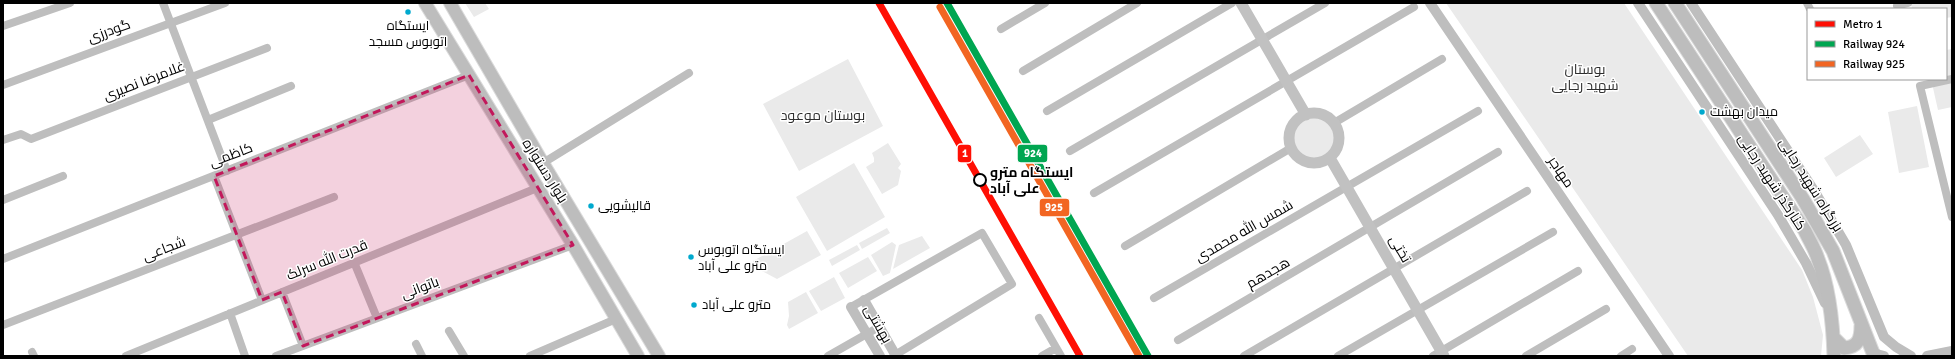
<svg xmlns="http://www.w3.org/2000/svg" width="1955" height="359" viewBox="0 0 1955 359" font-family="Signika,Cairo,sans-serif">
	<rect width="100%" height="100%" fill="#fff"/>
	<!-- green -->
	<path fill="#eaeaea" d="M465 3H485L489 9 474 17Z
		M1446 3H1624L1802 270 1813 297 1823 335 1821 356H1688Z
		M1911 3H1952V17L1946 18V9H1912Z
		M1952 49V107L1938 110 1931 79H1946V50Z
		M848 59 883 126 799 171 763 104Z
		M1917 106 1929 167 1899 173 1888 112Z
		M1293 138a21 21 0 1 1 42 0a21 21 0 1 1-42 0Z
		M1860 135 1873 154 1836 177 1824 158Z
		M888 143 901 164 898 168 901 171 898 185 882 194 866 167 874 162V158L872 153Z
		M854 163 885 217 827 251 796 197Z
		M887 228 890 233 862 249 859 243Z
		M807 231 821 255 777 279 758 269 753 261Z
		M922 236 930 248 893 269 899 245Z
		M892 242 896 245 890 273 883 276 871 255Z
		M857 245 860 250 832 266 829 260Z
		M868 257 877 271 848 288 839 273Z
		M834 277 845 298 821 311 809 291Z
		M806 292 818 313 789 329 787 325 789 316 788 302Z"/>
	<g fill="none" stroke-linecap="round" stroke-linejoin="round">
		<defs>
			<path id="primary" d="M425 3 573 245 638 356
				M450 3 543 163 659 356"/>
			<path id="trunk" d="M1656 3 1805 231C1809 240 1815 249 1818 259 1830 289 1833 324 1834 356
				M1675 3 1803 199 1833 251 1873 353
				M1834 338 1844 348C1858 347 1861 339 1861 326"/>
		</defs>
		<!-- primary casing -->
		<use href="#primary" stroke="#dbdbdb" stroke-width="14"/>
		<!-- trunk casing -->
		<use href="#trunk" stroke="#dbdbdb" stroke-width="15"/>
		<!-- minor -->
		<path stroke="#bebebe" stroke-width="8" d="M163 3 227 171
			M1807 3 1810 9
			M1897 6 1908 3
			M3 26 70 3
			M1001 29 1045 3
			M1023 71 1137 3
			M1952 79 1920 86 1952 217
			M3 85 225 3
			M1047 111 1232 3
			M208 120 291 86
			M1334 123 1442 59
			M3 140 21 134 31 139 267 48
			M1070 151 1325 3
			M543 163 689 73
			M214 176 262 300
			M1094 193 1414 7
			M3 200 63 176
			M1125 246 1291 148
			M3 259 469 75
			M354 262 377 318
			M282 292 303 346
			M1154 298 1478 111
			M851 307 982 233 1012 284 895 355
			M230 313 245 356
			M1039 318 1061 356
			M3 325 334 197
			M449 331 464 356
			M1178 340 1498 152
			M416 344 422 356
			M32 352 34 356
			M126 356 537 188
			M276 356 573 245
			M530 356 616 319
			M828 356 879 327
			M1042 356 1056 348
			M1244 356 1527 191
			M1338 356 1553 232
			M1433 356 1578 271
			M1526 356 1606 309
			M1621 356 1632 349"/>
		<!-- tertiary -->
		<path stroke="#bebebe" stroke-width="10" d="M1430 3 1669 356
			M1638 3 1778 215 1806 263 1825 303
			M1691 3 1815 192 1846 245 1884 337 1896 347 1911 356
			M864 300 896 356
			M851 307 880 356
			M1873 353 1884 356
			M1927 356 1952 351"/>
		<!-- secondary -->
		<path stroke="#c1c1c1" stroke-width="11" d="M1241 3 1306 115
			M1289 138a25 25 0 1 1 50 0a25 25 0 1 1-50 0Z
			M1330 158 1444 356"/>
		<!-- primary -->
		<use href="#primary" stroke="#bdbdbd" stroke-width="12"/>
		<!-- trunk -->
		<use href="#trunk" stroke="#bdbdbd" stroke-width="13"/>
		<defs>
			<path id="rail-1" d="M947 3 1148 356"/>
			<path id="rail-2" d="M940 7 1139 356"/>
		</defs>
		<!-- rail-1 casing -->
		<use href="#rail-1" stroke="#fff" stroke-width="10"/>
		<!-- rail-2 casing -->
		<use href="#rail-2" stroke="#fff" stroke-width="10"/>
		<!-- rail-1 -->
		<use href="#rail-1" stroke="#00a651" stroke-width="7"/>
		<!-- rail-2 -->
		<use href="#rail-2" stroke="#f26522" stroke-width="7"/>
		<defs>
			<path id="metro-1" d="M879 3 1080 356"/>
		</defs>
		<!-- metro-1 casing -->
		<use href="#metro-1" stroke="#fff" stroke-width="10"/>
		<!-- metro-1 -->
		<use href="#metro-1" stroke="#ff0f04" stroke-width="7"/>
	</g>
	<!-- marked area -->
	<path fill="#c2185b" fill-opacity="0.2" stroke="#c2185b" stroke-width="3" stroke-dasharray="8 5" stroke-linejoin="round" d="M469 75 573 245 303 346 282 292 262 300 214 176Z"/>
	<!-- markers -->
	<g fill="#00a9ce" stroke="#fff" stroke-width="1.5">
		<circle cx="408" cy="12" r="3.5"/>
		<circle cx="1702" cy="112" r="3.5"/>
		<circle cx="591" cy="206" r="3.5"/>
		<circle cx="691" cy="257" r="3.5"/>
		<circle cx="694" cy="305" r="3.5"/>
	</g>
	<circle fill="#fff" stroke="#000" stroke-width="2" cx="980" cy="180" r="6"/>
	<g text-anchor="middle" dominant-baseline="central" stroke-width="3" stroke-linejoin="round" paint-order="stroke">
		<!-- bus labels -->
		<g font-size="13" fill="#000" stroke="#fff" text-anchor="start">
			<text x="408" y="26" text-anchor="middle">ایستگاه<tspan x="408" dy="16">اتوبوس مسجد</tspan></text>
			<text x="1710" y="112">میدان بهشت</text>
			<text x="598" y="206">قالیشویی</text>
			<text x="698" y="250">ایستگاه اتوبوس<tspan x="698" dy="16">مترو علی آباد</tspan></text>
			<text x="702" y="305">مترو علی آباد</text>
		</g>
		<!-- street labels -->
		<g font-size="14" fill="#000" stroke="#fff">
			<text transform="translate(109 31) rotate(-20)">گودرزی</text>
			<text transform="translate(144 81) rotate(-21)">غلامرضا نصیری</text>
			<text transform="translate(231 155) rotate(-21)">کاظمی</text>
			<text transform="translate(545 171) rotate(58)">بلوار دستواره</text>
			<text transform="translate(1561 172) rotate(56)">مهاجر</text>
			<text transform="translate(1772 182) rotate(57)">کنارگذر شهید رجایی</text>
			<text transform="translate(1811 185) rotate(58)">بزرگراه شهید رجایی</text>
			<text transform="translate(1244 231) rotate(-30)">شمس الله محمدی</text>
			<text transform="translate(164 249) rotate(-21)">شجاعی</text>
			<text transform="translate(1400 249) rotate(60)">تختی</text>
			<text transform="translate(327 260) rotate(-22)">قدرت الله سرلک</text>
			<text transform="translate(1268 273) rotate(-30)">هجدهم</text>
			<text transform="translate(420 288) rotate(-21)">باتوانی</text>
			<text transform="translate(878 324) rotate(60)">بهشتی</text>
		</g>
		<!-- park labels -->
		<g font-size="14" fill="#2f2f2f" stroke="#fff">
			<text x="1585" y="69">بوستان<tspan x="1585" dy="16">شهید رجایی</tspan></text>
			<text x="823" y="115">بوستان موعود</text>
		</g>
		<!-- stop labels -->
		<g font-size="14" font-weight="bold" fill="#000" stroke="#fff" text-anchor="start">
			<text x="990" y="172">ایستگاه مترو<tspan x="990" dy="16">علی آباد</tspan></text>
		</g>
	</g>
	<g stroke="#fff" stroke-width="1.5">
		<rect x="957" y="144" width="15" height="19" rx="4" fill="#ff0f04"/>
		<rect x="1017" y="144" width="31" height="19" rx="4" fill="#00a651"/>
		<rect x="1039" y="198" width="31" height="19" rx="4" fill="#f26522"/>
	</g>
	<g font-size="11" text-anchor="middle" font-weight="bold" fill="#fff">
		<text x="965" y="157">1</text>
		<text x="1033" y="157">924</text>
		<text x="1054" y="211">925</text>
	</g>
	<!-- border -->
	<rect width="1955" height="359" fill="none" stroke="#000000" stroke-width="8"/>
	<!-- legend -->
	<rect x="1807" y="8" width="140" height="72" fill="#ffffff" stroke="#999999"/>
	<rect x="1815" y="21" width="20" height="6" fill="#ff0f04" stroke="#999999"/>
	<text x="1843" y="28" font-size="12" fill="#000000">Metro 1</text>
	<rect x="1815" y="41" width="20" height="6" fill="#00a651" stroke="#999999"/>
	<text x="1843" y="48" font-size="12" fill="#000000">Railway 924</text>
	<rect x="1815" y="61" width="20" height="6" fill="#f26522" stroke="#999999"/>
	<text x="1843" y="68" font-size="12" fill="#000000">Railway 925</text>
</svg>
